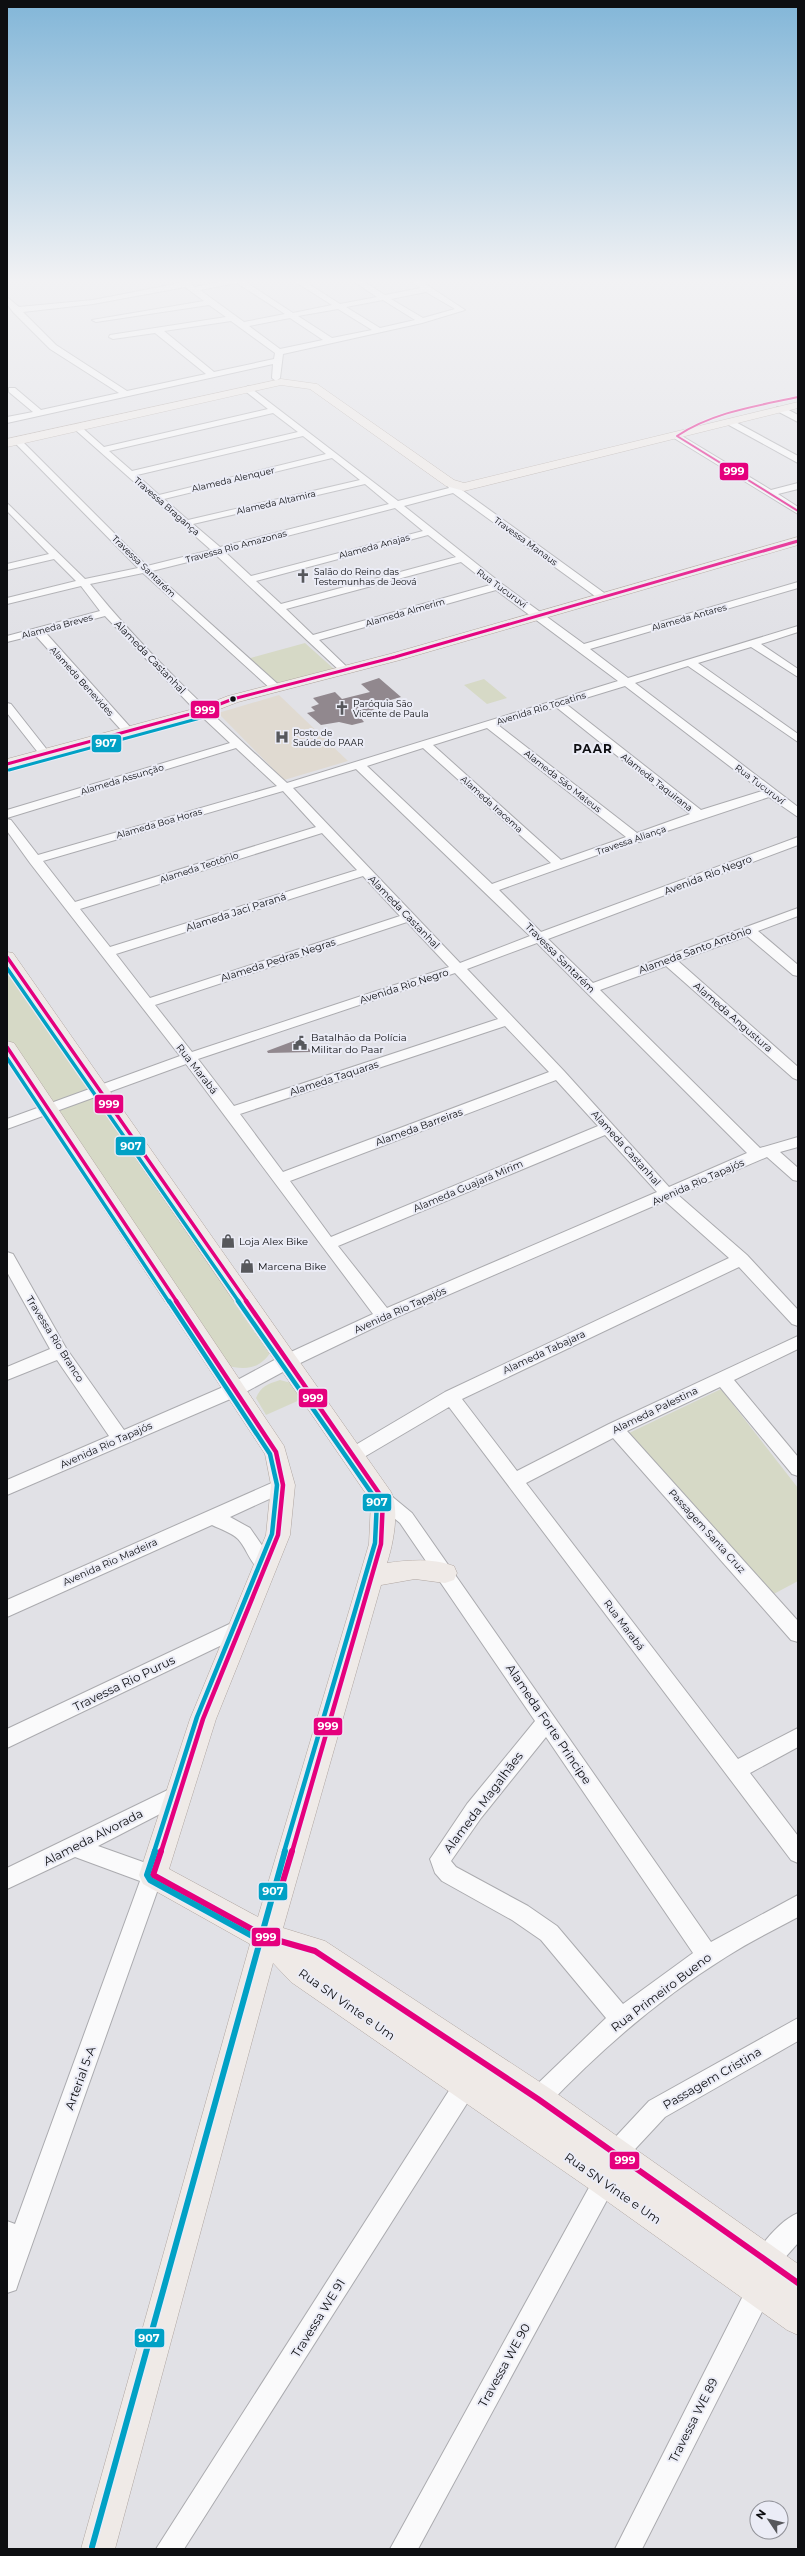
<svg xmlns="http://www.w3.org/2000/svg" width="805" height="2556" viewBox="0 0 805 2556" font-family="Montserrat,sans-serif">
	<rect width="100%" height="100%" fill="#e1e1e6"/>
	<!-- medical -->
	<path fill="#e0dad1" d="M279 695 348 761 284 780 218 713Z"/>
	<!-- green -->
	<path fill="#d6d9c6" d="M305 643 334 669 275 685 247 659Z
		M484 679 507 698 487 704 464 685Z
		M7 957 275 1345C261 1371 247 1371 220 1364L7 1047Z
		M280 1380 291 1383 302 1399 266 1415 256 1398C261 1386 268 1384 280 1380Z
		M721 1389 798 1488V1581L770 1596 627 1434Z"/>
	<!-- building -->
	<path fill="#91888e" d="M379 678 401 697 370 706 374 710 360 717 364 722 352 725 339 722 321 725 307 713 315 711 311 707 319 704 313 698 335 692 342 699 370 692 361 684Z
		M299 1039 312 1052 268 1053 267 1051Z"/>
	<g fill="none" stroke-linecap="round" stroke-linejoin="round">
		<defs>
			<path id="minor" d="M178 281H187L195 287 223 281H244L293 313 332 305 294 281H304L340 304 377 297 353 281H363L385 295 421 288 411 281H421L465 310 422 323 283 354 280 378 276 381 272 378 273 364 7 423V417L33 412 9 392V388H15L41 410 119 393 50 349 13 312 7 304V297L19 307 93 300 180 283ZM237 283 285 314 244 322 200 290ZM185 287 204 301 92 320 96 322 209 305 226 317 110 335 109 337 113 339 155 333 206 374 127 391 56 345 23 312 93 304ZM426 292 455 309 423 318 391 299ZM383 300 415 320 380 328 346 307ZM338 309 372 330 332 338 298 316ZM290 318 323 340 280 349 249 326ZM231 321 275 353 274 359 214 372 164 331Z
				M248 386 398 501 449 488 446 484 451 481 457 486 467 485V489L462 490 607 595V599H599L453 493 404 506 502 584 584 644 798 582V588L590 649 628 678 798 626V632L761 644 798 669V677L751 647 698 663 798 734V742L688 666 635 683 798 807V817L769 797 643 839 641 842H634L499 890 541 932 798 837V845L548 939 593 983 798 908V916L758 931 798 965V976L793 975 747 936 678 961 798 1067V1080L793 1078 666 966 600 990 760 1148 798 1137V1147L780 1152 798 1168V1181L793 1180 767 1157 678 1195 747 1255 798 1310V1326L792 1324 739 1267 462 1399 517 1471 609 1424 798 1336V1349L734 1380 798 1457V1476L792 1474 720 1387 627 1431 798 1621V1642L791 1640 613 1438 526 1483 738 1759 798 1728V1747L750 1773 798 1836V1863L791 1860 449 1407 359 1460 353 1462 347 1460 344 1455 347 1450 445 1392 729 1258 665 1201 390 1320 292 1367 242 1394 7 1495V1480L109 1436 57 1360 7 1380V1367L50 1349 7 1272V1252L13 1254 66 1348 124 1430 230 1384 280 1357 373 1314 186 1064 7 1129V1119L180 1056 30 863 7 831V819L11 820 38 855 277 786 236 748 7 818V810L230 743 198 713 105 616 45 632 131 728V732H123L35 635 7 642V636L100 611 81 586 7 604V598L76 581 54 559 7 570V564L49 554 7 511V503L85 579 138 568 12 440 19 438 147 566 211 550 71 426 78 424 104 447 268 409 245 391 244 389ZM273 413 298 432 132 471 109 451ZM303 436 326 454 159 495 137 475ZM332 458 360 480 188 520 164 499ZM365 484 389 504 220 547 193 524ZM395 508 423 531 251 576 225 552ZM428 535 456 557 281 604 256 581ZM216 555 340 671H348L349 669 319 640 496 590 618 681 287 783C218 720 148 656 90 584L143 573 272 690H280V686L152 571ZM461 562 490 585 313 635 286 609ZM625 686 762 791 701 810 566 704ZM556 707 690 814 637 833 498 725ZM487 728 626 837 561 860 433 745ZM423 748 551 863 492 884 367 766ZM356 769 530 936 460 963 293 788ZM283 791 316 827 75 902 43 861ZM322 833 357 870 110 947 80 909ZM363 876 400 916 150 998 116 954ZM407 922 449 967 192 1052 155 1005ZM537 943 747 1153 669 1187 564 1071 467 969ZM455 973 498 1019 234 1106 198 1059ZM505 1026 549 1072 283 1172 240 1114ZM556 1080 598 1126 331 1237 290 1181ZM605 1135 657 1192 387 1308 338 1246Z
				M777 407H783L798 415V422L777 411Z
				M730 419 798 456V463L727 424 726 422Z
				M677 433 771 490 798 483V489L778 494 798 507V514L674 438V434Z
				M7 703 11 704 48 751V755H40L7 713Z
				M283 1478 289 1480 292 1485 289 1490 230 1517 250 1528 272 1560 274 1565 272 1570C253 1577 249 1550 238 1539 232 1533 220 1529 212 1525L7 1617V1600Z
				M383 1492 389 1494 412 1513 711 1942 798 1895V1917C774 1930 749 1942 726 1957 659 1999 600 2050 546 2107L538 2110 530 2107 527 2099 530 2091 606 2018 541 1940 512 1920 442 1881 435 1873 430 1859 467 1804 535 1721 400 1523 377 1504 374 1499 377 1494ZM546 1737 693 1953 623 2004 557 1926 528 1906 456 1867 451 1861 481 1818Z
				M240 1619 247 1621 249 1627 247 1633 7 1748V1729Z
				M178 1785 185 1787 188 1794 185 1801 98 1846 160 1868 163 1875 19 2281 16 2290 7 2293V2221L15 2224 140 1881 75 1857 7 1889V1868Z
				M798 2018V2041L665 2117 624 2161 616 2165 608 2161 604 2153 608 2145 649 2101Z
				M465 2075 473 2078 476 2086 473 2094 184 2549H156L457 2078Z
				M605 2169 613 2173 617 2181 613 2189 418 2549H390L597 2173Z
				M798 2213V2243L774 2270 765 2273 756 2270 753 2261C760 2244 781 2220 798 2213Z
				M759 2279 768 2282 771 2291 768 2300 642 2549H615L750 2282Z"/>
			<path id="major" d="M281 379 317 384 454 480 464 483 798 402V408L464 491 446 486 310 389 281 385 7 447V439Z
				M798 537V545L400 660 238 702 207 714 7 769V759L197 708 228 696 390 654Z
				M7 952 13 953 391 1492C400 1509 393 1545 387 1563 410 1560 431 1558 454 1566L457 1573 454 1580 445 1583 415 1579 381 1585 283 1928 325 1941 549 2088 798 2264V2335L787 2330 594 2192 291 1982 273 1963 115 2549H81L250 1944 143 1884 139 1875 190 1719 266 1535 271 1485 265 1454 7 1061V1041L14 1043 284 1446 295 1485 290 1535 216 1719 169 1869 258 1917 369 1544 371 1501 7 970Z"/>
		</defs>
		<!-- minor casing -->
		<use href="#minor" stroke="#ababaf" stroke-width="2"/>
		<!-- major casing -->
		<use href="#major" stroke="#b0a6a1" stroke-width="1"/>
		<!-- minor -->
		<use href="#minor" fill="#fafafb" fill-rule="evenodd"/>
		<!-- major -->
		<use href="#major" fill="#efeae7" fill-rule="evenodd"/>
		<defs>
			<path id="bus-1-far4" d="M798 397C757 406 713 412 677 436L798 511"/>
			<path id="bus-1-far3" d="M7 764 202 711 233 699 395 657 798 541"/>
			<path id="bus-1-far2" d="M7 957 247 1302
				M7 1047 177 1302"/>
			<path id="bus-1-far1" d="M246 1301 383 1499 381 1544 292 1852
				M161 1852 203 1719 278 1535 283 1485 276 1452 176 1301"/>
			<path id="bus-1" d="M161 1851 153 1875 266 1937 315 1951 538 2099 798 2283
				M278 1898 292 1851"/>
			<path id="bus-2-far3" d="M9 770 204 717"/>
			<path id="bus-2-far2" d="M7 968 239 1302
				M7 1058 169 1302"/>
			<path id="bus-2-far1" d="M238 1301 377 1501 375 1543 284 1852
				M154 1852 197 1717 272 1534 277 1485 270 1454 169 1301"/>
			<path id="bus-2" d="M155 1851 147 1875 150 1880 263 1942
				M92 2547 285 1851"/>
		</defs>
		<!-- bus-1-far4 casing -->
		<use href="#bus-1-far4" stroke="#ebecf6" stroke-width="3.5"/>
		<!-- bus-1-far3 casing -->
		<use href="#bus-1-far3" stroke="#ebecf6" stroke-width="5"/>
		<!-- bus-1-far2 casing -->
		<use href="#bus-1-far2" stroke="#ebecf6" stroke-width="6"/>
		<!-- bus-1-far1 casing -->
		<use href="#bus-1-far1" stroke="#ebecf6" stroke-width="8"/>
		<!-- bus-1 casing -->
		<use href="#bus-1" stroke="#ebecf6" stroke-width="9"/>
		<!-- bus-2-far3 casing -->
		<use href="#bus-2-far3" stroke="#ebecf6" stroke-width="5"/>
		<!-- bus-2-far2 casing -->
		<use href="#bus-2-far2" stroke="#ebecf6" stroke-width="6"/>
		<!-- bus-2-far1 casing -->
		<use href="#bus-2-far1" stroke="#ebecf6" stroke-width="8"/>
		<!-- bus-2 casing -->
		<use href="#bus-2" stroke="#ebecf6" stroke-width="9"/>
		<!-- bus-1-far4 -->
		<use href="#bus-1-far4" stroke="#e5007d" stroke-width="2"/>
		<!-- bus-1-far3 -->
		<use href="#bus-1-far3" stroke="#e5007d" stroke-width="3"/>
		<!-- bus-1-far2 -->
		<use href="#bus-1-far2" stroke="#e5007d" stroke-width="3.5"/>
		<!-- bus-1-far1 -->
		<use href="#bus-1-far1" stroke="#e5007d" stroke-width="4.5"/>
		<!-- bus-1 -->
		<use href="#bus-1" stroke="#e5007d" stroke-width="6"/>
		<!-- bus-2-far3 -->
		<use href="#bus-2-far3" stroke="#01a1c5" stroke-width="3"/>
		<!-- bus-2-far2 -->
		<use href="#bus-2-far2" stroke="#01a1c5" stroke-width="3.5"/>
		<!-- bus-2-far1 -->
		<use href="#bus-2-far1" stroke="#01a1c5" stroke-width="4.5"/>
		<!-- bus-2 -->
		<use href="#bus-2" stroke="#01a1c5" stroke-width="6"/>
	</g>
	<!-- sky -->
	<linearGradient id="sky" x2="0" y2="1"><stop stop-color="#82b6d8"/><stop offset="0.44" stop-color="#f2f2f4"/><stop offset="1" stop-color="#f2f2f4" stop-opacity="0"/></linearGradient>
	<rect width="805" height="639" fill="url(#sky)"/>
	<!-- icons -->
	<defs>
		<symbol id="church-bare" viewBox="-9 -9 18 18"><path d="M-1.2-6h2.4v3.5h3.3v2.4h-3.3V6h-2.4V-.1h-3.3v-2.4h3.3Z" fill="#57585c" stroke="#ebecf6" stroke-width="2.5" paint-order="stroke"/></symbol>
		<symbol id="hospital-bare" viewBox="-9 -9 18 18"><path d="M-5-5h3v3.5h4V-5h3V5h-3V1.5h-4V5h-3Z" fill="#57585c" stroke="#ebecf6" stroke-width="2.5" paint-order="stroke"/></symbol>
		<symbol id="civic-bare" viewBox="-9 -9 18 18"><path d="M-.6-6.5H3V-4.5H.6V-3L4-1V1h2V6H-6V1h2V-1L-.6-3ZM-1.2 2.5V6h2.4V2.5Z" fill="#57585c" stroke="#ebecf6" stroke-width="2.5" paint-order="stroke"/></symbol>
		<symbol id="shop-bare" viewBox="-9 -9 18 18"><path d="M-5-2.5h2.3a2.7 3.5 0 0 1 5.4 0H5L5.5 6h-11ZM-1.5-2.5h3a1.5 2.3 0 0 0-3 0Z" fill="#57585c" stroke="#ebecf6" stroke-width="2.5" paint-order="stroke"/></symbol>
	</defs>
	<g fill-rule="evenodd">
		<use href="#church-bare" x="293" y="566" width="20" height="20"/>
		<use href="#church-bare" x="332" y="698" width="20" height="20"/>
		<use href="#hospital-bare" x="272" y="727" width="20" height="20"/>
		<use href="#civic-bare" x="290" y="1033" width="20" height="20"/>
		<use href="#shop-bare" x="218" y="1231" width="20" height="20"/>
		<use href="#shop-bare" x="237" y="1256" width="20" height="20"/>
	</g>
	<!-- markers -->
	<circle fill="#0d0e11" stroke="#ebecf6" stroke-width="1.5" cx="233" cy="699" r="3.5"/>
	<g text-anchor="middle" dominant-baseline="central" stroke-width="4" stroke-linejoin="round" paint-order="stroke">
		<!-- far-street labels -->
		<g font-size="9" fill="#0d0e11" stroke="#ebecf6">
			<text transform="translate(233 479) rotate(-13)">Alameda Alenquer</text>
			<text transform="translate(276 502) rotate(-13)">Alameda Altamira</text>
			<text transform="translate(167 506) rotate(41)">Travessa Bragança</text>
			<text transform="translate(526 541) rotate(36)">Travessa Manaus</text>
			<text transform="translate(236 546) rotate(-15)">Travessa Rio Amazonas</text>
			<text transform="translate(374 546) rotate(-15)">Alameda Anajas</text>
			<text transform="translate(144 566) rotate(44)">Travessa Santarém</text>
			<text transform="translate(502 588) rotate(36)">Rua Tucuruví</text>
			<text transform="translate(405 612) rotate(-16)">Alameda Almerim</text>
			<text transform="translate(689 617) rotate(-16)">Alameda Antares</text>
			<text transform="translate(57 626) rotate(-15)">Alameda Breves</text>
			<text transform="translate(82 681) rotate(48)">Alameda Benevides</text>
			<text transform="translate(541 708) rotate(-17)">Avenida Rio Tocatins</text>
			<text transform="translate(122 779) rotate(-17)">Alameda Assunção</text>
			<text transform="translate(563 781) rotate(38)">Alameda São Mateus</text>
			<text transform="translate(657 782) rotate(38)">Alameda Taquirana</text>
			<text transform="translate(760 784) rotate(37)">Rua Tucuruví</text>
			<text transform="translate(492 804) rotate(42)">Alameda Iracema</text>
			<text transform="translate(159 823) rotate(-16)">Alameda Boa Horas</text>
			<text transform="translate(631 840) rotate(-19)">Travessa Aliança</text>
			<text transform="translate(199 867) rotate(-18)">Alameda Teotônio</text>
		</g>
		<!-- far-poi labels -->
		<g font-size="9" fill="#0d0e11" stroke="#ebecf6" text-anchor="start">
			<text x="314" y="571">Salão do Reino das<tspan x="314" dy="10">Testemunhas de Jeová</tspan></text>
			<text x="353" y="703">Paróquia São<tspan x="353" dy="10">Vicente de Paula</tspan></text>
			<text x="293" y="732">Posto de<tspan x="293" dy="10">Saúde do PAAR</tspan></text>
		</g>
		<!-- street labels -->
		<g font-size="10" fill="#0d0e11" stroke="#ebecf6">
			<text transform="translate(150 657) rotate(46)">Alameda Castanhal</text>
			<text transform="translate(708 875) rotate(-21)">Avenida Rio Negro</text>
			<text transform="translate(236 912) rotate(-18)">Alameda Jaci Paraná</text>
			<text transform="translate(404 912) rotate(46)">Alameda Castanhal</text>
			<text transform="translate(695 950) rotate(-20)">Alameda Santo Antônio</text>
			<text transform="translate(560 958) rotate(45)">Travessa Santarém</text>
			<text transform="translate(278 960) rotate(-18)">Alameda Pedras Negras</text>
			<text transform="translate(404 986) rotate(-18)">Avenida Rio Negro</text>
			<text transform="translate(733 1017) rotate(41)">Alameda Angustura</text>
			<text transform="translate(197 1069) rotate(52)">Rua Marabá</text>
			<text transform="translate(334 1078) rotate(-18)">Alameda Taquaras</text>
			<text transform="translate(419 1127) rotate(-20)">Alameda Barreiras</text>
			<text transform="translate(626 1148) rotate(48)">Alameda Castanhal</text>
			<text transform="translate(698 1182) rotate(-24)">Avenida Rio Tapajós</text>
			<text transform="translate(468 1186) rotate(-23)">Alameda Guajará Mirim</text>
			<text transform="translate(400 1310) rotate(-24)">Avenida Rio Tapajós</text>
			<text transform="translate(55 1339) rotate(58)">Travessa Rio Branco</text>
			<text transform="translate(544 1352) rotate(-25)">Alameda Tabajara</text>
			<text transform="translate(655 1410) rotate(-26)">Alameda Palestina</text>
			<text transform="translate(106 1445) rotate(-24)">Avenida Rio Tapajós</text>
			<text transform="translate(707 1531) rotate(48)">Passagem Santa Cruz</text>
			<text transform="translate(110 1562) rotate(-24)">Avenida Rio Madeira</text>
			<text transform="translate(624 1625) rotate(53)">Rua Marabá</text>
		</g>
		<!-- poi labels -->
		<g font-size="10" fill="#0d0e11" stroke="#ebecf6" text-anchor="start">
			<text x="311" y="1037">Batalhão da Polícia<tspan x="311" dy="12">Militar do Paar</tspan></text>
			<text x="239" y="1241">Loja Alex Bike</text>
			<text x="258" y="1266">Marcena Bike</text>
		</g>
		<!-- far-district labels -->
		<g font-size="12" font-weight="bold" letter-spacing="1" fill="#0d0e11" stroke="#ebecf6">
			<text x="593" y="748">PAAR</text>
		</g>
		<!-- near-street labels -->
		<g font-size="12" fill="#0d0e11" stroke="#ebecf6">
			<text transform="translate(124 1683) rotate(-26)">Travessa Rio Purus</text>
			<text transform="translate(549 1724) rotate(56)">Alameda Forte Principe</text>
			<text transform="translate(483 1802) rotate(-53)">Alameda Magalhães</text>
			<text transform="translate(93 1837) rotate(-27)">Alameda Alvorada</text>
			<text transform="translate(661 1992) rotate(-37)">Rua Primeiro Bueno</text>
			<text transform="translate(347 2004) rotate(35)">Rua SN Vinte e Um</text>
			<text transform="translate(80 2078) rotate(-70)">Arterial 5-A</text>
			<text transform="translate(712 2078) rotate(-30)">Passagem Cristina</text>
			<text transform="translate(613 2188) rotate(35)">Rua SN Vinte e Um</text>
			<text transform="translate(318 2318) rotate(-58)">Travessa WE 91</text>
			<text transform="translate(504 2365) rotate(-61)">Travessa WE 90</text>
			<text transform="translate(693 2420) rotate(-63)">Travessa WE 89</text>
		</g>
	</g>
	<g stroke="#ebecf6" stroke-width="1.5">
		<rect x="719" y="462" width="30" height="19" rx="4" fill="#e5007d"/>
		<rect x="190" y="700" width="30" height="19" rx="4" fill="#e5007d"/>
		<rect x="91" y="734" width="31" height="19" rx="4" fill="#01a1c5"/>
		<rect x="94" y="1094" width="30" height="20" rx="4" fill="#e5007d"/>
		<rect x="115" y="1136" width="31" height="20" rx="4" fill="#01a1c5"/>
		<rect x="298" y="1388" width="30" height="20" rx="4" fill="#e5007d"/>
		<rect x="362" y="1493" width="30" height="19" rx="4" fill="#01a1c5"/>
		<rect x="313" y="1717" width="30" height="19" rx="4" fill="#e5007d"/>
		<rect x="258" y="1882" width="30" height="19" rx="4" fill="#01a1c5"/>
		<rect x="251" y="1927" width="30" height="20" rx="4" fill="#e5007d"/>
		<rect x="609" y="2151" width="31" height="19" rx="4" fill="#e5007d"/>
		<rect x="134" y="2328" width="31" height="20" rx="4" fill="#01a1c5"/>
	</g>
	<g font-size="11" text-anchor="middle" font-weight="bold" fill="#fff">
		<text x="734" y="475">999</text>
		<text x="205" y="714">999</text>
		<text x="106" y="747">907</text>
		<text x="109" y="1108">999</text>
		<text x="131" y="1150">907</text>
		<text x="313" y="1402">999</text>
		<text x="377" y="1506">907</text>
		<text x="328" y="1730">999</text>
		<text x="273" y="1895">907</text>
		<text x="266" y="1941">999</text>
		<text x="625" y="2164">999</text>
		<text x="149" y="2342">907</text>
	</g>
	<!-- border -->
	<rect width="805" height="2556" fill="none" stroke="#0d0e11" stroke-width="16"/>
	<!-- north arrow -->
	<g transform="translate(769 2520) rotate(305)"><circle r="19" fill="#ebecf6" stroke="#92939a"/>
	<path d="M0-3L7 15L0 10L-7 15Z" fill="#57585c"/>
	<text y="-6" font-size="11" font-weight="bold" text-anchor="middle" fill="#0d0e11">N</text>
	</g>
</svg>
